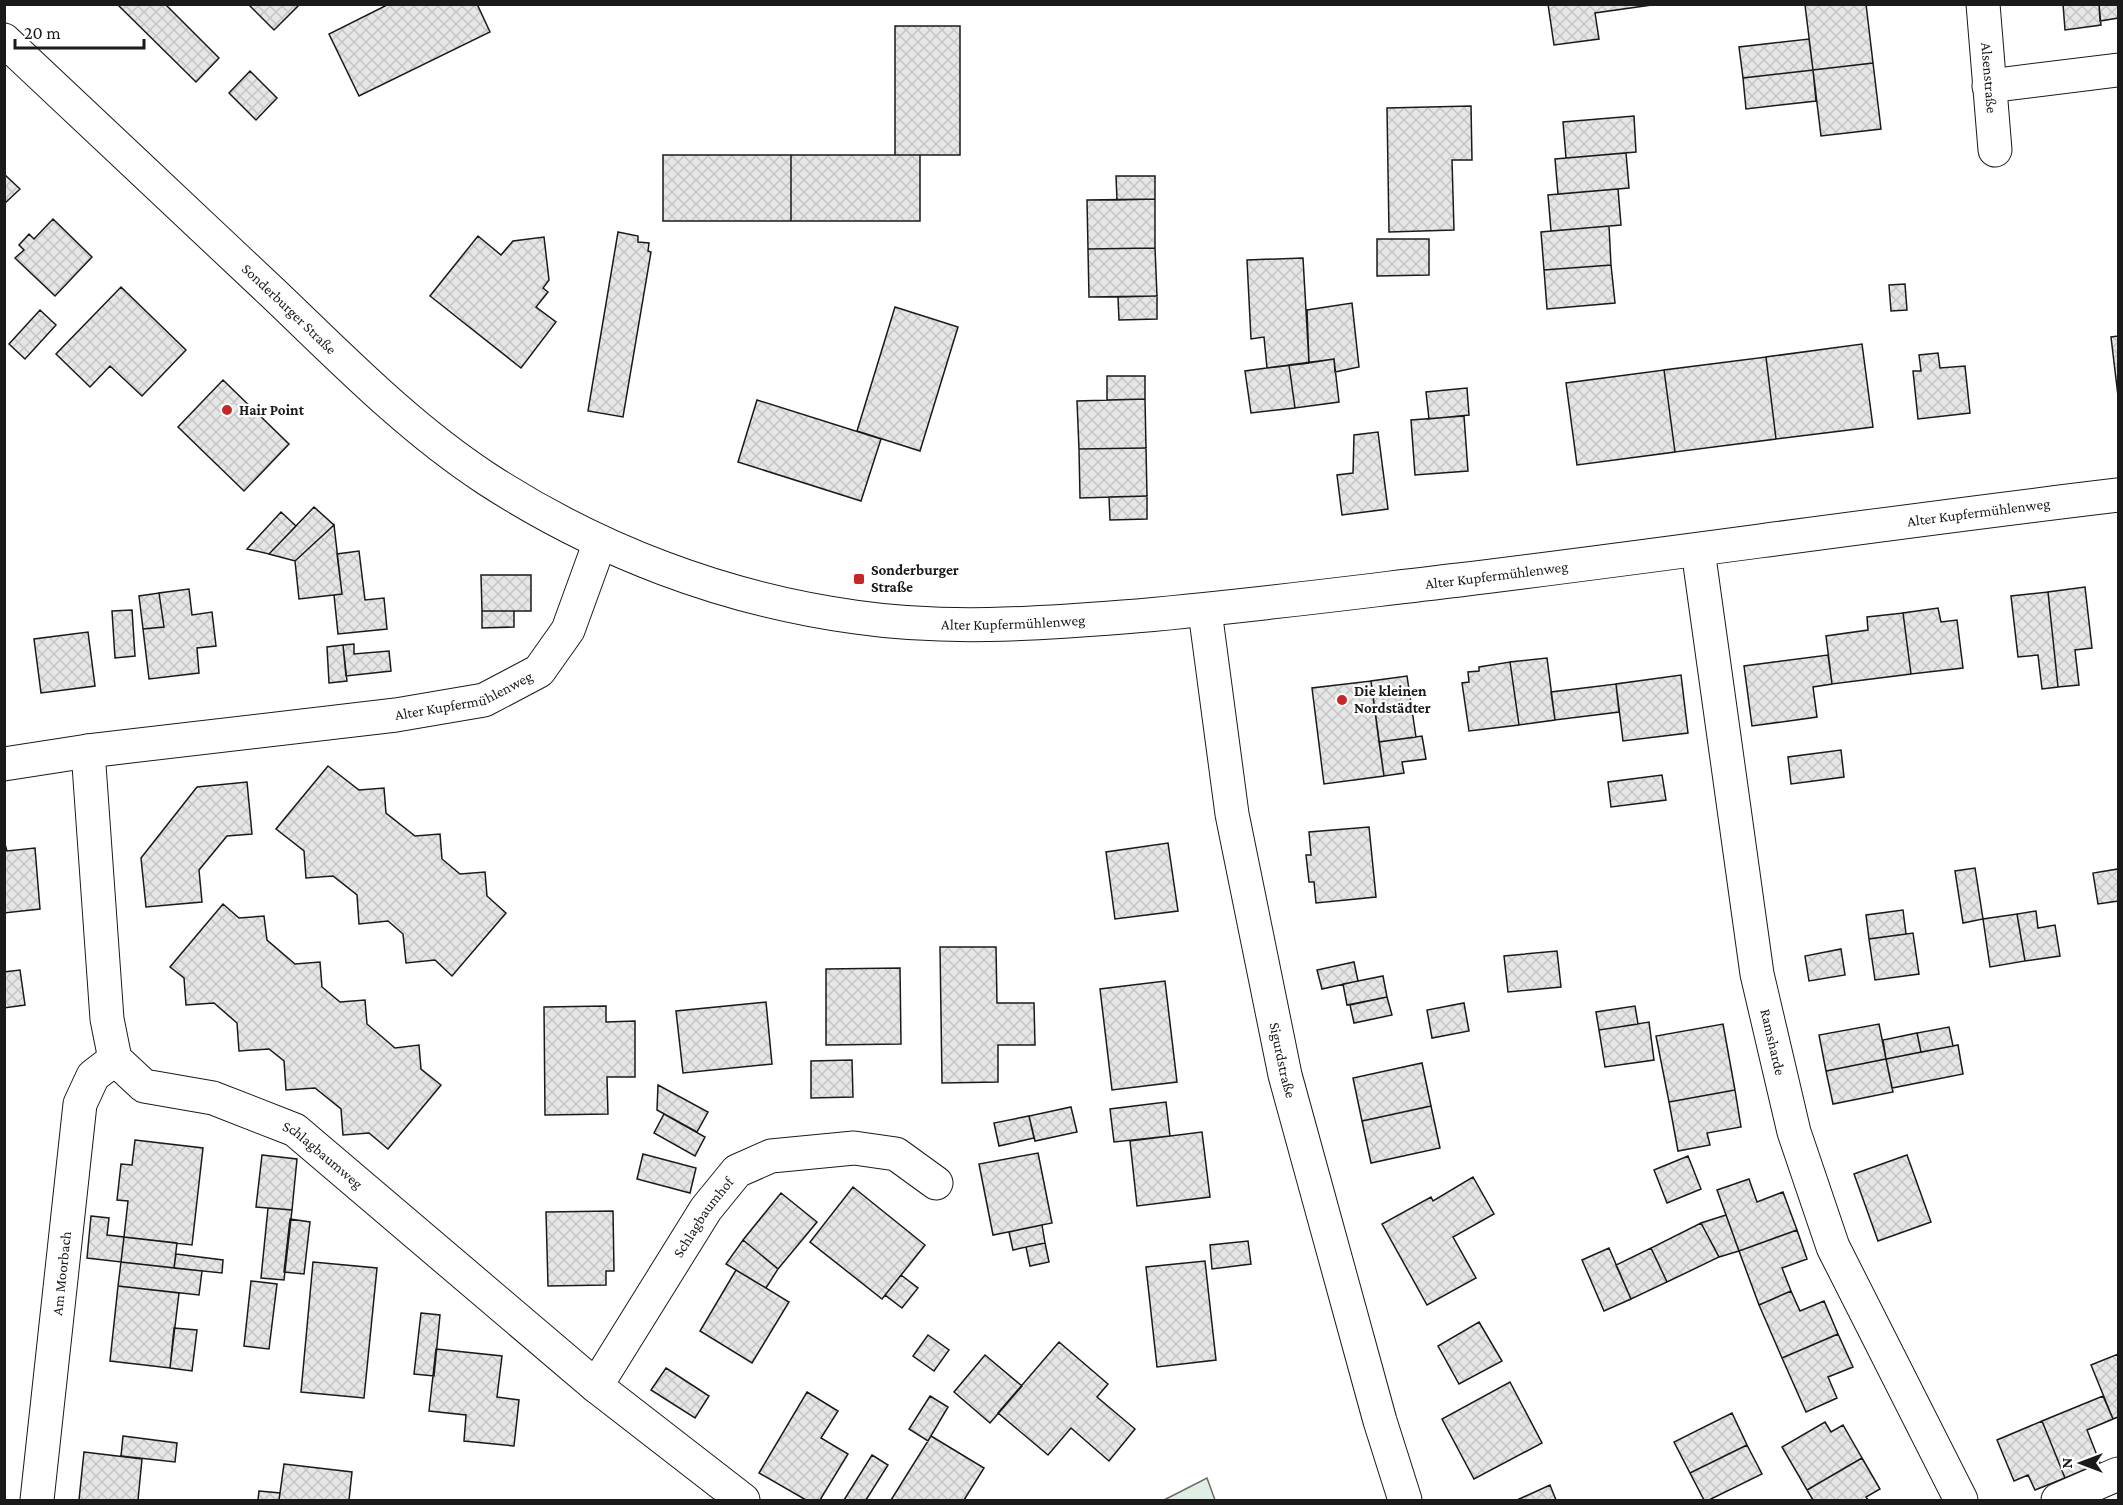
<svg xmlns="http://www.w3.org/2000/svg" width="2123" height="1505" viewBox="0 0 2123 1505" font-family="'Crimson Pro',serif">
	<defs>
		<pattern id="building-cross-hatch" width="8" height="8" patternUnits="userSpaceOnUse" patternTransform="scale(1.5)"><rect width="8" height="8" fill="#e6e6e6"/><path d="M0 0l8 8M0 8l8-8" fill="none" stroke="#c5c5c5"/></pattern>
	</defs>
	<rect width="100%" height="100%" fill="#fff"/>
	<!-- park -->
	<path fill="#e0efe3" stroke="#6a6a6a" stroke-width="1.5" d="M1207 1478 1215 1500H1164Z"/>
	<!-- building -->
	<path fill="url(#building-cross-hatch)" stroke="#1a1a1a" stroke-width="1.5" d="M117 4H165L219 58 196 82Z
		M248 4H297L298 6 274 30Z
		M389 4H477L490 32 359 96 329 34Z
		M1548 4H1659L1595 13 1599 39 1554 45Z
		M1866 4 1873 63 1813 70 1805 5Z
		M2063 4H2099L2101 25 2065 30Z
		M2099 4H2118V18L2100 21Z
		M895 26H960V155H895Z
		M1809 39 1813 70 1743 78 1739 47Z
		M1873 63 1881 129 1821 136 1813 70Z
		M1813 70 1816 101 1746 109 1743 78Z
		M250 71 277 98 256 120 229 93Z
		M1471 106 1472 160H1452L1454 230 1389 232 1387 108Z
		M1634 116 1636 152 1566 158 1563 122Z
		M1626 153 1629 188 1558 194 1555 159Z
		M663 155H791V221H663Z
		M791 155H920V221H791Z
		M4 174 20 189 4 204Z
		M1116 176H1155V199L1117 200Z
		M1618 189 1621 225 1551 231 1548 195Z
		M1155 199V248L1088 249 1087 200Z
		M53 219 92 257 55 296 15 258 24 250 19 245 29 234 34 239Z
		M1609 226 1611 265 1544 270 1541 232Z
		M618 232 638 236V242L649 243 648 251 651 252 623 417 588 411Z
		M478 236 501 255 513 241 544 237 549 280 543 288 548 292 536 307 556 322 521 368 430 296Z
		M1377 239H1429V275L1377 276Z
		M1155 248 1157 296 1089 297 1088 249Z
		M1303 258 1309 363 1267 368 1264 337 1251 339 1247 260Z
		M1611 265 1615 303 1547 309 1544 270Z
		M1905 284 1907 310 1891 311 1889 285Z
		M121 287 186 350 142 396 110 366 90 387 56 354Z
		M1157 296V319L1119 320 1118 297Z
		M1352 303 1359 367 1335 372 1334 359 1309 363 1307 310Z
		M895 307 958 327 920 451 857 431Z
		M40 310 56 325 25 359 9 344Z
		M2118 336V396L2111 337Z
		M1862 344 1873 427 1776 439 1766 357Z
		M1938 353 1940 368 1965 366 1970 413 1918 419 1913 371H1921L1919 355Z
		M1766 357 1776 439 1675 452 1664 370Z
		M1334 359 1339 402 1295 408 1289 365Z
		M1289 365 1295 408 1251 413 1245 371Z
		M1664 370 1675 452 1577 465 1566 383Z
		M1107 376H1145V399L1107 400Z
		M223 380 289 444 244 491 178 427Z
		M1467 388 1469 415 1429 419 1426 392Z
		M1145 399 1146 448 1079 449 1077 401Z
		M757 400 881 439 861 501 738 462Z
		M1464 416 1468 471 1415 475 1411 420Z
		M1378 432 1388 509 1342 515 1337 475 1353 473 1354 435Z
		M1146 448 1147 496 1080 498 1079 449Z
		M1147 496V519L1110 520 1109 497Z
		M314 507 334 525 295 561 269 554Z
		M281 512 296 526 269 554 247 549Z
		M334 525 342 594 299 599 295 561Z
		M359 551 365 600 384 598 387 629 338 634 334 595 342 594 337 554Z
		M481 575H531V611H482Z
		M2085 587 2092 648 2075 650 2079 685 2058 687 2048 592Z
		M189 589 192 615 212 612 216 646 197 648 199 673 149 679 143 629 164 627 159 593Z
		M2048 592 2058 687 2042 689 2038 655 2018 657 2011 596Z
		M159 593 164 627 143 629 139 596Z
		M1938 608 1941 622 1957 620 1963 668 1911 674 1903 613Z
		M132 610 135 656 115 658 112 611Z
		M482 611H514V627L482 628Z
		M1903 613 1911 674 1832 684 1826 636 1868 630 1867 617Z
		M88 632 95 686 41 693 34 639Z
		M354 644V654L389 651 391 671 346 676 343 645Z
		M343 645 347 681 329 683 327 647Z
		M1828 655 1832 684 1813 687 1817 717 1752 726 1744 666Z
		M1547 658 1555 720 1519 725 1510 662Z
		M1510 662 1519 725 1469 731 1462 683 1469 682 1468 672 1479 671V667Z
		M1681 675 1688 733 1623 741 1616 684Z
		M1407 676 1416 737 1379 742 1371 681Z
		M1371 681 1384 776 1324 784 1312 688Z
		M1616 684 1619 712 1555 720 1551 692Z
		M1422 736 1426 759 1402 762 1404 773 1384 776 1379 742Z
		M1841 750 1844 777 1791 784 1788 757Z
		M328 766 359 790 384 788 386 813 415 836 440 834 442 859 460 874 485 872 487 896 506 913 452 976 435 960 406 963 403 934 388 921 359 924 357 895 333 876 306 878 304 851 276 829Z
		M1662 775 1666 800 1611 807 1608 782Z
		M247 782 252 834 227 836 199 870 202 902 146 907 141 858 197 787Z
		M1369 827 1376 897 1316 903 1314 882H1309L1306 855H1311L1309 832Z
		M4 841 7 851 35 848 40 909 4 913Z
		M1168 843 1178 911 1115 919 1106 852Z
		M1975 868 1983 919 1963 923 1955 871Z
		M2118 869V901L2098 904 2093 873Z
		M223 904 239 918 264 916 267 940 295 964 320 962 322 987 340 1002 365 1000 367 1024 395 1048 419 1045 421 1069 441 1085 388 1149 369 1133 343 1135 341 1109 315 1088 286 1090 284 1061 269 1049 239 1051 237 1023 214 1003 186 1005 184 978 170 967Z
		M1903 910 1906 934 1869 939 1866 915Z
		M2036 911 2038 928 2055 925 2060 956 2025 961 2017 914Z
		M2017 914 2025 961 1990 967 1983 919Z
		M1913 933 1919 974 1875 980 1869 939Z
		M940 947H996L997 1003H1034L1035 1045H998V1082L942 1083Z
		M1841 949 1845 975 1809 981 1805 956Z
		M1557 951 1561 987 1508 992 1504 956Z
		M1354 962 1358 981 1322 989 1317 970Z
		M900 968 901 1044 826 1045V969Z
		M20 970 25 1005 4 1008V972Z
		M1383 976 1387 997 1347 1005 1343 984Z
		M1165 981 1177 1082 1112 1090 1100 989Z
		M1387 997 1392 1015 1354 1023 1350 1005Z
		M766 1002 772 1064 683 1073 676 1011Z
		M1464 1003 1469 1031 1432 1038 1427 1010Z
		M606 1006V1022L635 1021V1077H607L608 1114 545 1115 544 1007Z
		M1635 1006 1638 1024 1599 1030 1596 1012Z
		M1649 1022 1654 1060 1605 1067 1599 1030Z
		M1723 1024 1735 1090 1669 1102 1656 1036Z
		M1879 1024 1886 1059 1826 1071 1819 1035Z
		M1949 1027 1953 1046 1921 1052 1917 1033Z
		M1917 1033 1921 1052 1886 1059 1883 1040Z
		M1958 1045 1963 1074 1892 1088 1886 1059Z
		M1886 1059 1893 1092 1833 1104 1826 1071Z
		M852 1060 853 1097 811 1098V1061Z
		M1422 1063 1431 1106 1362 1121 1353 1078Z
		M658 1085 708 1112 697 1132 657 1110Z
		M1735 1090 1741 1127 1707 1133 1710 1145 1678 1151 1669 1102Z
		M1166 1102 1170 1136 1114 1142 1110 1109Z
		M1431 1106 1440 1148 1371 1163 1362 1121Z
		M1071 1107 1077 1132 1035 1141 1029 1116Z
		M664 1114 705 1137 695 1156 654 1133Z
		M1029 1116 1034 1138 999 1146 994 1123Z
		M1202 1132 1210 1197 1137 1206 1130 1141Z
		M135 1140 203 1148 192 1245 124 1237 128 1201 117 1200 121 1164 132 1165Z
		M1038 1153 1052 1223 993 1235 979 1164Z
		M643 1154 696 1168 690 1193 637 1179Z
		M262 1155 297 1159 292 1210 256 1207Z
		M1907 1155 1931 1222 1878 1241 1854 1174Z
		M1688 1156 1701 1189 1667 1203 1654 1170Z
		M1473 1177 1494 1214 1453 1237 1476 1278 1427 1305 1382 1224 1431 1197 1433 1201Z
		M1749 1179 1757 1202 1783 1192 1797 1230 1739 1251 1717 1190Z
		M853 1187 925 1245 882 1299 810 1242Z
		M781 1193 817 1222 778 1269 743 1240Z
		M268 1208 292 1210 284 1280 261 1278Z
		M613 1211 614 1271H606V1285L548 1286 546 1212Z
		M1726 1215 1739 1251 1719 1257 1701 1223Z
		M91 1216 109 1218 107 1235 124 1237 121 1262 87 1258Z
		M290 1219 310 1222 304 1274 284 1272Z
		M1701 1223 1719 1257 1667 1282 1651 1248Z
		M1042 1225 1045 1243 1013 1250 1009 1232Z
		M1797 1230 1807 1259 1782 1268 1791 1291 1759 1305 1739 1251Z
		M124 1237 177 1243 174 1268 121 1262Z
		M743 1240 778 1269 766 1288 726 1264Z
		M1248 1241 1251 1264 1212 1269 1210 1245Z
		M1045 1243 1049 1262 1030 1266 1026 1247Z
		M1609 1248 1631 1299 1604 1311 1582 1260Z
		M1651 1248 1667 1282 1631 1299 1616 1265Z
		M176 1254 223 1260 222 1273 174 1268Z
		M1205 1261 1216 1360 1157 1367 1146 1267Z
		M121 1262 202 1271 199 1295 118 1286Z
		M313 1262 377 1268 364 1398 301 1392Z
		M736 1270 789 1302 752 1363 700 1331Z
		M901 1275 918 1288 902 1308 885 1295Z
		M251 1281 277 1284 269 1349 244 1346Z
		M118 1286 179 1293 170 1368 110 1361Z
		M1791 1291 1800 1311 1824 1301 1838 1334 1782 1358 1759 1305Z
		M421 1313 440 1315 434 1376 414 1374Z
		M1479 1322 1502 1361 1459 1384 1438 1346Z
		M174 1328 197 1330 192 1371 170 1368Z
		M1838 1334 1853 1367 1828 1377 1837 1398 1806 1412 1782 1358Z
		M928 1335 949 1350 934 1371 913 1356Z
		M1059 1342 1108 1384 1097 1397 1135 1429 1109 1461 1071 1428 1048 1455 998 1413Z
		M436 1349 502 1356 497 1397 519 1400 514 1446 464 1441 466 1415 429 1411Z
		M2118 1354V1417L2113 1419 2091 1365Z
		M985 1355 1022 1386 990 1423 954 1392Z
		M666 1368 709 1396 695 1418 651 1390Z
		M1510 1382 1542 1443 1474 1479 1442 1419Z
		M807 1392 838 1411 821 1438 848 1454 820 1500H806L759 1473Z
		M930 1396 948 1407 928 1441 909 1429Z
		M2103 1396 2113 1419 2087 1430 2100 1463 2065 1478 2042 1421Z
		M1732 1413 1747 1445 1690 1473 1674 1442Z
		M2042 1421 2065 1478 2035 1490 2028 1475 2014 1481 1997 1440Z
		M1825 1422 1831 1432 1843 1425 1862 1458 1807 1490 1782 1447Z
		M123 1436 177 1443 175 1462 121 1456Z
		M931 1436 984 1468 964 1500H891Z
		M1747 1445 1762 1474 1709 1500H1704L1690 1473Z
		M84 1452 142 1459 138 1500H79Z
		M872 1455 888 1465 866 1500H844Z
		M1862 1458 1880 1489 1866 1497 1868 1500H1813L1807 1490Z
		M284 1464 352 1472 349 1500H279Z
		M1550 1485 1556 1500H1517Z
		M259 1491 280 1493 279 1500H258Z"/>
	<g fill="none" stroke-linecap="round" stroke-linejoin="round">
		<defs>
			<g id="minor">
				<path id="s1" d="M1983 4 1995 150"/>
				<path d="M1989 86 2118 70"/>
				<path id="s2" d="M1698 550 1757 974 1794 1132 1833 1247 1961 1500"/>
				<path id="s3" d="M1205 611 1232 814 1285 1075 1380 1421 1405 1500"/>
				<path id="s4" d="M88 751 107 1019 115 1059 144 1086 213 1098 295 1130 596 1386 743 1500"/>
				<path id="s5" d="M4 764 88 751 396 715 484 700 539 671 568 630 600 542"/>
				<path id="s6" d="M596 1386 706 1209 737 1171 771 1156 854 1148 896 1154 936 1183"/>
				<path id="s7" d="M37 1500 80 1104 93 1076 115 1059"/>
				<path d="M2058 1500 2118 1474"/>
			</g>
			<g id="tertiary">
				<path id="s8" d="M4 40C95 125 185 211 276 296 343 360 409 428 487 479 598 551 724 599 855 617 944 630 1034 624 1123 617 1235 608 1347 593 1459 580 1679 553 1898 521 2118 495"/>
			</g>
		</defs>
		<!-- minor casing -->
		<use href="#minor" stroke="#1a1a1a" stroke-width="35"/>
		<!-- tertiary casing -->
		<use href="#tertiary" stroke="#1a1a1a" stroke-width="35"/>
		<!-- minor -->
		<use href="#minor" stroke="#fff" stroke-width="33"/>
		<!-- tertiary -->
		<use href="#tertiary" stroke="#fff" stroke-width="33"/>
	</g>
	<!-- markers -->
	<g fill="#c62828" stroke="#fff" stroke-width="2">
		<circle cx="227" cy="410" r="6"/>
		<rect x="853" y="573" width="12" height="12" rx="3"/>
		<circle cx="1342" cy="700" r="6"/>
	</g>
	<g text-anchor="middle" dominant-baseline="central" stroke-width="4.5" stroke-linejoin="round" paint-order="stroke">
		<!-- street labels -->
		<g font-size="15" fill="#1a1a1a" stroke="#fff">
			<text stroke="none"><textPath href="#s1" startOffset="74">Alsenstraße</textPath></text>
			<text stroke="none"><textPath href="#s8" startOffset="392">Sonderburger Straße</textPath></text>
			<text stroke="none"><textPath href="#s8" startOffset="2180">Alter Kupfermühlenweg</textPath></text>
			<text stroke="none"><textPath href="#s8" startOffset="1694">Alter Kupfermühlenweg</textPath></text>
			<text stroke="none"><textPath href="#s8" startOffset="1208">Alter Kupfermühlenweg</textPath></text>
			<text stroke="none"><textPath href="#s5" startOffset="466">Alter Kupfermühlenweg</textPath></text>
			<text stroke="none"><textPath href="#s2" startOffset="498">Ramsharde</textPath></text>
			<text stroke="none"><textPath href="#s3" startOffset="456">Sigurdstraße</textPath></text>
			<text stroke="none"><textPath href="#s4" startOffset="544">Schlagbaumweg</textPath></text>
			<text stroke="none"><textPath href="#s6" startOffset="200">Schlagbaumhof</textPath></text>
			<text stroke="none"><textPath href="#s7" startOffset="228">Am Moorbach</textPath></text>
		</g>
		<!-- poi labels -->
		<g font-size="15" font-weight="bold" fill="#1a1a1a" stroke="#fff" text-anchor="start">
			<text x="239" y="410">Hair Point</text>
			<text x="871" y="570">Sonderburger<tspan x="871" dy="17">Straße</tspan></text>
			<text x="1354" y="691">Die kleinen<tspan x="1354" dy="17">Nordstädter</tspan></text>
		</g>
	</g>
	<!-- border -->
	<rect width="2123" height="1505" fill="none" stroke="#1a1a1a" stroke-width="12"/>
	<!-- north arrow -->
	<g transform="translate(2081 1463) rotate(270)" stroke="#ffffff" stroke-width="4.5" paint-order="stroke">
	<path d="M0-4.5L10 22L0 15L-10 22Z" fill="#1a1a1a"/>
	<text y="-9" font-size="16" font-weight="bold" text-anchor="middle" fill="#1a1a1a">N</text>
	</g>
	<!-- scale -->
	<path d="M15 39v9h129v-9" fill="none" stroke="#1a1a1a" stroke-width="3"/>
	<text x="24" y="39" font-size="18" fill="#1a1a1a" stroke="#ffffff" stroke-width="4.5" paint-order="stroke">20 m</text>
</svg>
